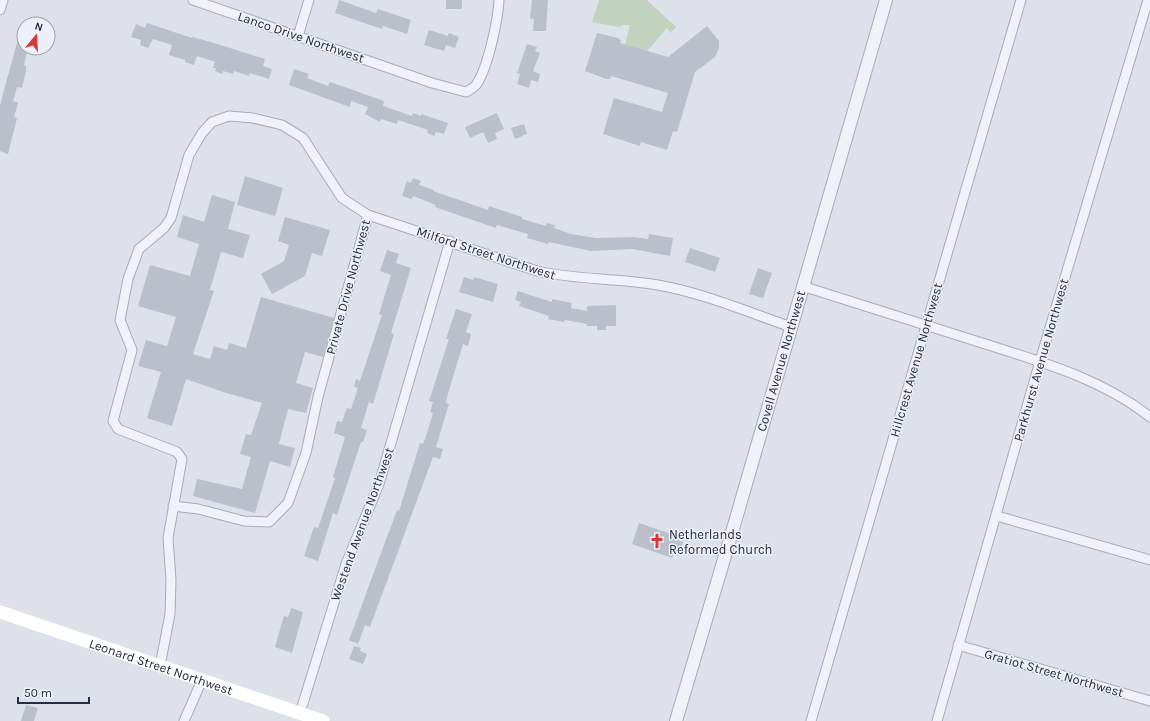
<svg xmlns="http://www.w3.org/2000/svg" width="1150" height="721" viewBox="0 0 1150 721" font-family="Karla,sans-serif">
	<rect width="100%" height="100%" fill="#dee1e9"/>
	<!-- green -->
	<path fill="#c1d3be" d="M599 0H647L676 27 671 33 667 28 647 51 625 45 630 25H624L619 27 592 22Z"/>
	<!-- building -->
	<path fill="#bbbfcc" d="M339 0 376 13 378 9 411 20 407 34 383 26 382 29 335 13Z
		M446 0H462V9H446Z
		M532 0H548L546 31H533L534 19 530 18Z
		M147 23 192 38V37L211 42 265 59 263 66 272 69 269 79 250 73 249 76 234 71 233 74 223 71 222 74 215 71 216 68H213L215 62 197 56 194 65 185 62V60L169 55 172 45 153 39 148 48 140 45 141 40 131 37 136 24 145 28Z
		M707 26 719 41V48L715 57 695 72 677 132 673 131 667 150 641 142 640 146 603 134 614 98 662 112 668 93 611 76 610 79H606L585 71 597 33 618 38 621 40 620 43 668 57Z
		M21 28H24V48H28L24 65 26 66V71L22 88 17 87 13 101 18 103 14 117 17 118 8 154 0 151V105Z
		M429 30 448 36 449 33 459 37 455 48 446 45 444 51 424 45Z
		M527 44 537 47 535 51 540 53 533 71 540 74 538 82 531 80 529 88 517 84 520 74 517 73Z
		M294 69 309 74 307 78 328 86 330 82 384 101 383 106 412 116 413 113 421 116V114L448 123 444 134 436 132 434 136 427 133 428 130 398 120 397 124 381 119 380 122 365 114 368 107 351 101 350 107 289 85Z
		M497 113 504 129 495 133 497 139 488 143 483 132 470 138 465 127Z
		M524 124 527 134 515 139 511 128Z
		M245 176 283 188 275 216 237 205Z
		M413 178 421 181 419 185 434 190 433 191 488 210 489 206 522 217V219L546 226 547 223 555 225 554 228 571 234 596 238 634 237 648 239 649 234 673 238 670 256 632 249 591 251 549 242 548 244 527 238 528 234 497 225 496 228 435 207 436 205 413 196 412 199 402 196 407 181 411 183Z
		M212 195 235 202 228 229 250 235 243 258 221 252 210 290 214 291 193 354 210 359 214 346 227 350 229 343 246 348 261 297 334 318 323 357 305 352 296 383 313 388 306 413 288 409 279 444 295 448 290 467 270 461 255 513 193 496 197 479 242 489 251 457 240 454 246 434 251 435 262 403 226 393 186 379 172 426 147 418 161 372 138 366 146 340 167 346 176 317 138 306 150 265 190 276 199 244 177 237 183 215 204 222Z
		M285 217 330 230 322 256 312 253 305 276 272 294 261 274 284 261 289 245 278 241Z
		M690 248 720 258 715 272 685 262Z
		M387 250 399 254 396 263 411 268 391 333 394 334 373 404 369 402 361 428 367 430 363 442H361L337 515 333 513 318 561 304 556 314 527 318 528 335 478 333 477 345 437 334 433 337 421 342 422 347 408 351 409 358 388 354 387 356 379 360 381 382 315 379 314 391 275 380 271Z
		M758 268 772 273 763 298 749 294Z
		M464 277 473 280 474 277 498 284 493 302 459 292Z
		M518 291 552 302V299L572 303 571 308 587 311V306L616 305V326H606V330H597V326H587V324L565 320 564 322 548 319 549 316 519 306 521 302 515 300Z
		M456 309 472 314 466 332 471 334 468 346 463 344 447 397 446 403 449 404 436 447 443 449 440 459 433 457 370 627 365 625 358 644 349 640 381 553 397 510 399 511 420 443 423 444 426 436 433 413 430 412 433 402 429 401 449 339H446Z
		M639 523 680 537 679 541 683 542 678 556 674 554 672 558 632 544Z
		M291 608 303 612 292 653 275 647 284 616 288 617Z
		M354 646 361 648 360 651 367 654 363 664 349 659Z
		M26 705 38 708 34 721H21Z"/>
	<g fill="none" stroke-linecap="round" stroke-linejoin="round">
		<defs>
			<path id="minor" d="M193 0 432 83 466 92C469 90 474 88 476 85 488 68 498 20 499 0
				M0 10 3 0
				M298 36 309 0
				M802 286C861 305 920 323 979 342 1038 361 1101 378 1150 417
				M173 506 198 509 244 521 269 522 288 503 306 453 318 397 368 215
				M997 516 1150 560
				M958 645 1150 701
				M160 666 170 614 171 580 168 538 182 459 177 452 118 429 113 421 132 350 120 320 128 279 139 249 164 228 171 218 189 155 202 133 212 122 229 116 253 118 282 125 303 138 342 198 368 215 537 271C577 280 617 278 658 285 703 293 748 312 791 327
				M300 713 346 564 379 484 450 241
				M184 721 202 680
				M811 721 1021 0
				M937 721 1040 361 1148 0"/>
			<path id="tertiary" d="M676 721 735 522 886 0"/>
		</defs>
		<!-- minor casing -->
		<use href="#minor" stroke="#a7abb7" stroke-width="11"/>
		<!-- tertiary casing -->
		<use href="#tertiary" stroke="#a7abb7" stroke-width="14"/>
		<!-- minor -->
		<use href="#minor" stroke="#f1f2f7" stroke-width="9"/>
		<!-- tertiary -->
		<use href="#tertiary" stroke="#f1f2f7" stroke-width="12"/>
		<!-- secondary -->
		<path stroke="#fff" stroke-width="13" id="s1" d="M0 612 323 721"/>
	</g>
	<!-- icons -->
	<defs>
		<symbol id="church-bare" viewBox="-9 -9 18 18"><path d="M-1.2-6h2.4v3.5h3.3v2.4h-3.3V6h-2.4V-.1h-3.3v-2.4h3.3Z" fill="#d9383b" stroke="#edf0f6" stroke-width="2.5" paint-order="stroke"/></symbol>
	</defs>
	<g fill-rule="evenodd">
		<use href="#church-bare" x="646" y="530" width="22" height="22"/>
	</g>
	<g text-anchor="middle" dominant-baseline="central" stroke-width="3" stroke-linejoin="round" paint-order="stroke">
		<!-- street labels -->
		<g font-size="13" fill="#262c41" stroke="#edf0f6">
			<text transform="translate(301 37) rotate(19)">Lanco Drive Northwest</text>
			<text transform="translate(486 253) rotate(18)">Milford Street Northwest</text>
			<text transform="translate(348 287) rotate(-75)">Private Drive Northwest</text>
			<text transform="translate(916 360) rotate(-74)">Hillcrest Avenue Northwest</text>
			<text transform="translate(1041 360) rotate(-74)">Parkhurst Avenue Northwest</text>
			<text transform="translate(781 361) rotate(-74)">Covell Avenue Northwest</text>
			<text transform="translate(362 524) rotate(-70)">Westend Avenue Northwest</text>
			<text stroke="none"><textPath href="#s1" startOffset="170">Leonard Street Northwest</textPath></text>
			<text transform="translate(1054 673) rotate(16)">Gratiot Street Northwest</text>
		</g>
		<!-- poi labels -->
		<g font-size="13" fill="#262c41" stroke="#edf0f6" text-anchor="start">
			<text x="669" y="534">Netherlands<tspan x="669" dy="15">Reformed Church</tspan></text>
		</g>
	</g>
	<!-- north arrow -->
	<g transform="translate(36 36) rotate(18)"><circle r="19" fill="#edf0f6" stroke="#9da2ae"/>
	<path d="M0-3L7 15L0 10L-7 15Z" fill="#d9383b"/>
	<text y="-6" font-size="11" font-weight="bold" text-anchor="middle" fill="#262c41">N</text>
	</g>
	<!-- scale -->
	<path d="M18 697v6h71v-6" fill="none" stroke="#262c41" stroke-width="2"/>
	<text x="24" y="697" font-size="12" fill="#262c41" stroke="#edf0f6" stroke-width="3" paint-order="stroke">50 m</text>
</svg>
